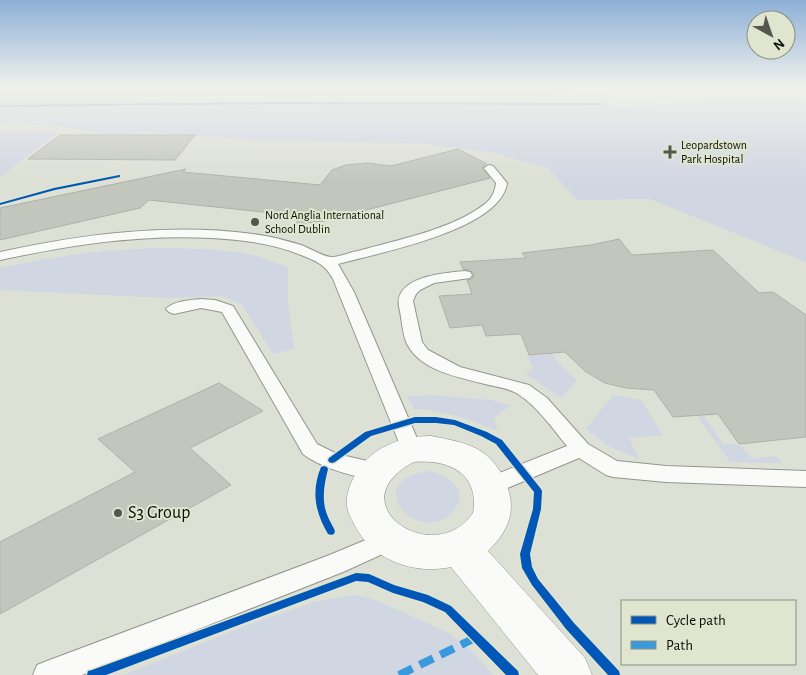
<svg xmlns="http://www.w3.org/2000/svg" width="806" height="675" viewBox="0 0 806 675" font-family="'Alegreya Sans',sans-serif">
	<rect width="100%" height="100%" fill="#dde0d5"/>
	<!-- green -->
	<path fill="#d1d6e3" d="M806 97V262L650 199 577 200 548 168 494 153 428 144 250 140 147 132 114 135 62 127 14 123 0 124V99L192 101 605 98 612 105 619 107 733 99Z
		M0 132H59L0 177Z
		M157 248 207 249 250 254 288 267V302L294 349 273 354 242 305 223 296 168 298 0 290V268C53 256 103 250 157 248Z
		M552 354 565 370 577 380 561 398 526 374 533 368 527 356Z
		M431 395 490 400 510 405 494 418 497 431C472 420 441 409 414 409L408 397Z
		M613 395 641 400 663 435 629 438 639 459 608 446 586 429Z
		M704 416 723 444C741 443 741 445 752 459L776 456 782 463 730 462 698 417Z
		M429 471C446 475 471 490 454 510 421 551 357 480 429 471Z
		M351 595 362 596 380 602 449 633 475 654 493 675H123L245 626 314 602Z"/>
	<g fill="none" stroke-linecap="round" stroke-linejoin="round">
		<!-- stream -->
		<path fill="#a4a9be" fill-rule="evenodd" d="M275 102 602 103 604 104 602 105 275 104 0 107V105Z"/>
	</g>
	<!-- building -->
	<path fill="#c3c6bd" stroke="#afb1a8" d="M60 135H195L175 160 28 159Z
		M458 149 487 164 482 168 490 178 324 221 295 224 301 216 149 200 140 208 0 240V208L186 169 183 172 320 185 332 170 346 165 367 163 391 166Z
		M619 239 632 255 713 250 759 293 773 292 806 315V437L739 444 718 414 673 417 654 390 626 388 605 383 586 372 565 352 529 355 521 334 486 336 482 325 450 328 439 296 472 294 467 280 472 279 474 274 470 270 463 269 460 262 526 258 522 253 591 245Z
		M219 383 263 411 190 448 231 485 0 614V542L135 472 98 439Z"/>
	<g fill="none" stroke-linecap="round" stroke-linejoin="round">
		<defs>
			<path id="service" d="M489 165 493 166 507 183C501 230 378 253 338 264L354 292 422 450 419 455 412 457 405 455 402 450 333 279C325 264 316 261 301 255 272 243 243 240 212 238 140 234 70 245 0 260V252C83 234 168 223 253 234 269 236 285 240 301 245 310 248 323 257 332 257 340 257 350 252 358 251 397 240 454 229 486 203 492 198 495 191 496 183L484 168Z
				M465 271 470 272 472 275 470 278 434 283 420 290 416 294 413 301 422 342 428 350 460 367 529 385 547 398 588 444 617 461 666 466 806 471V487L666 482 613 477 606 475 579 458 498 492 490 494 482 492 479 486 482 480 567 446C552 428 538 407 518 394 509 388 496 387 485 384 458 377 421 371 407 344 402 334 402 318 399 307 394 276 445 273 465 271Z
				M201 299 215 300 233 306 317 444 337 454 385 465 388 471 385 477C366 483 319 467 303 454L222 312 201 308 174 314 169 312 166 309C173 301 191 300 201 299Z
				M390 530 398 533 402 540 398 547 343 572 82 675H33L37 665 47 661 327 556Z"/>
			<path id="minor" d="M431 436C447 439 465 442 479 450 489 456 497 465 502 475 518 505 512 528 488 551L585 658 592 675H538L451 567C413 575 372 560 354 524 351 518 348 513 347 506 346 495 349 487 354 477 369 448 400 436 431 436ZM414 462C448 459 480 473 473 513 434 570 335 503 414 462Z"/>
			<path id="motorway" d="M0 86H752L746 90 505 95 0 94Z"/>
		</defs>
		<!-- service casing -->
		<use href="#service" stroke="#94968e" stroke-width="2"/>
		<!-- minor casing -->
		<use href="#minor" stroke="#94968e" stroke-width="1"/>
		<!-- motorway casing -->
		<use href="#motorway" stroke="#939784" stroke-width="1"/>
		<!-- service -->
		<use href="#service" fill="#fafaf9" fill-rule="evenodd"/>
		<!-- minor -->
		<use href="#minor" fill="#fafaf9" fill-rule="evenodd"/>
		<!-- motorway -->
		<use href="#motorway" fill="#cfd2c3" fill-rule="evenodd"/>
		<!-- quiet -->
		<path stroke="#3a99dd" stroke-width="8" stroke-dasharray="15 8" stroke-linecap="butt" d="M399 675 477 637"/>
		<defs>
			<path id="cycleway" d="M119 175H120V177L55 190 0 205V203L54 188Z
				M415 417H436L455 420 487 432 502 440 541 489 542 491 541 509 530 554 532 567 538 579 574 623 619 671 620 675H608L566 629 532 585 522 568 520 554 533 509 534 492 496 444 481 436 454 425 436 423H415L371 436 335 462 332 463 329 462 328 460 329 458 365 432Z
				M324 466 327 467 328 469C324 485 321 501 328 517 330 522 333 526 335 531L334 534 331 535 328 534C315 512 311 491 321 467Z
				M356 573 369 574 394 585 428 595 451 606 518 671 519 675H506L445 612 423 602 393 593 368 582 356 581 106 675H87L88 671 92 670Z"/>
		</defs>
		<!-- cycleway casing -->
		<use href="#cycleway" stroke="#e0e5d0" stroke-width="3"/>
		<!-- cycleway -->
		<use href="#cycleway" fill="#0057b8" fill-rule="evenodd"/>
	</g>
	<!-- sky -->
	<linearGradient id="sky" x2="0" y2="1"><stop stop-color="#8db0d7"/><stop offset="0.48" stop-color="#f0f1ec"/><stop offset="1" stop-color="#f0f1ec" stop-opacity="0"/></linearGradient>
	<rect width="806" height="181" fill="url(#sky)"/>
	<!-- markers -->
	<g fill="#55574f" stroke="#e0e5d0" stroke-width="2">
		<path d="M667.5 144.5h5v5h5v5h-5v5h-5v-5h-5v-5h5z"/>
		<circle cx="255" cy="222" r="5"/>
		<circle cx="118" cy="513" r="5"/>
	</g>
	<g text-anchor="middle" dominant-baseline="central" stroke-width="4" stroke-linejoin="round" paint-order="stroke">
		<!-- far-poi labels -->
		<g font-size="12" fill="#0c0d07" stroke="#e0e5d0" text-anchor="start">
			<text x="681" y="145">Leopardstown<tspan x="681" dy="14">Park Hospital</tspan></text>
			<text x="265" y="215">Nord Anglia International<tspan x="265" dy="14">School Dublin</tspan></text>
		</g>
		<!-- near-poi labels -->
		<g font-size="18" fill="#0c0d07" stroke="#e0e5d0" text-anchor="start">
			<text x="128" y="513">S3 Group</text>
		</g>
	</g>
	<!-- legend -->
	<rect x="621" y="600" width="175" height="65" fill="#e0e5d0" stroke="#8b8f80"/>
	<rect x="631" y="616" width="25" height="8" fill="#0057b8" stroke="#8b8f80"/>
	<text x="666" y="625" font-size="15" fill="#0c0d07">Cycle path</text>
	<rect x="631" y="641" width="25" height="8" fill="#3a99dd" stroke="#8b8f80"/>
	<text x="666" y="650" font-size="15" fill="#0c0d07">Path</text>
	<!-- north arrow -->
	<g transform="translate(771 35) rotate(140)"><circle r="24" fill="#e0e5d0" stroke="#8b8f80"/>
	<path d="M0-4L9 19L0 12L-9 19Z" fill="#55574f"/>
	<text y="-8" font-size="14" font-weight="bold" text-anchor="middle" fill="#0c0d07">N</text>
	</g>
</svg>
